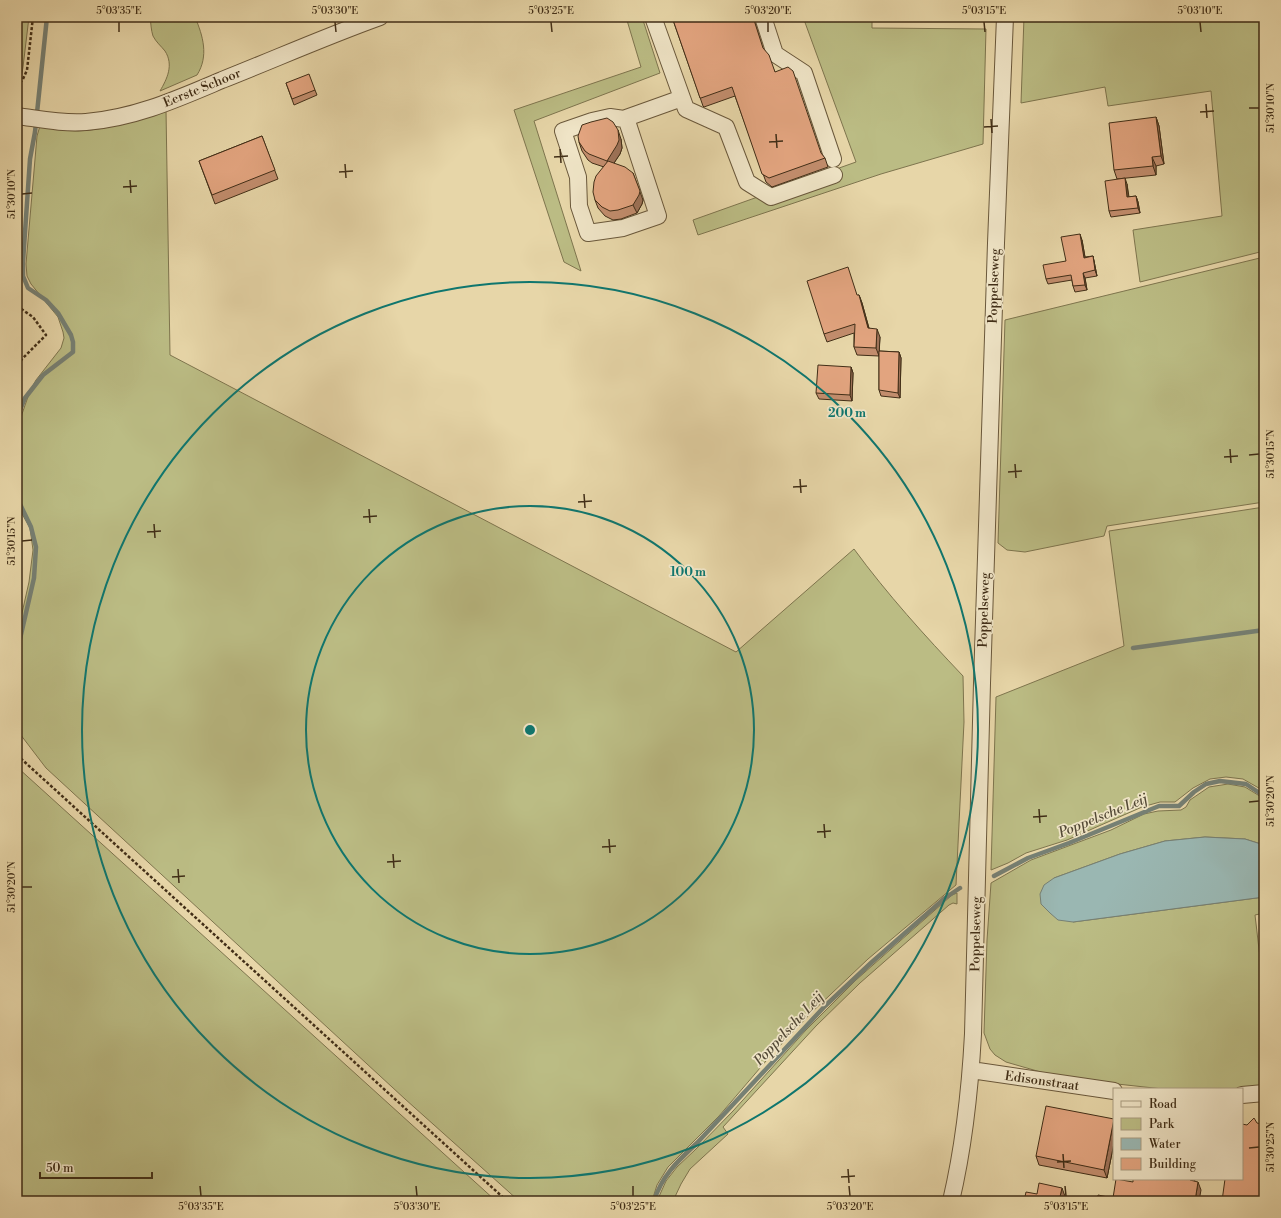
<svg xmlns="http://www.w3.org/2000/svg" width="1281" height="1218" viewBox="0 0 1281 1218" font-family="'Libre Bodoni',serif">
	<rect width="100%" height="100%" fill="#e7d6a8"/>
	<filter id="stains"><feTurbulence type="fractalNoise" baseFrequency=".005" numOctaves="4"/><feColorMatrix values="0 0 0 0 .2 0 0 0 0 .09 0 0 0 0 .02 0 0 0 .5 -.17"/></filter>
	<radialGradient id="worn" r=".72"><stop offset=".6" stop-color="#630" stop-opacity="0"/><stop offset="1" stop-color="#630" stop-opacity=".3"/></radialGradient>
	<!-- green -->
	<path fill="#bbbc84" stroke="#7e754e" d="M17 17H29L23 67 21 79 17 84Z
		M150 17H195C203 36 209 56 197 75L160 91C167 79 174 65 165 51 161 46 156 42 153 36 151 30 151 24 150 17Z
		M626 17H642L660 73 534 121 581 271 564 262 514 110 641 67Z
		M803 17H872V28L986 29 983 144 881 174 698 235 693 220 856 162Z
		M1024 17H1264V251L1140 282 1133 230 1222 216 1211 91 1108 106 1105 87 1021 103Z
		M166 110 170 355 736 652 854 549C887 594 925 636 963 676L964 722 956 885 868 959 812 1012 772 1054 719 1116 668 1167 657 1185 652 1201H519L405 1099 46 768 17 730V635L29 582 33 550 30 528 17 505V436L22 414 30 391 36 380 61 348 64 338 63 332 58 317 31 284 27 276 26 264 37 136 40 126C53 128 65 131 78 131 108 130 137 119 166 110Z
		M1264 257V502L1107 526 1104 536 1025 552 1007 550 998 543 1005 320Z
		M1264 507V791L1243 779 1226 777 1210 779 1193 788 1175 802H1160L1142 807 1067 840 1026 853 1008 863 991 870 996 697 1124 646 1109 531Z
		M17 767 496 1201H17Z
		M1228 784 1245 787 1258 795 1264 801V845L1245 839 1205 837 1165 841 1120 854 1054 878 1073 922 1264 897V913L1255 915 1264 992V1086L1229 1089H1163L1108 1083 1044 1073 1006 1062 995 1055 990 1049 984 1033 987 940 991 883 1031 860 1111 830 1144 814 1158 811 1181 810 1186 807 1190 800 1209 787Z
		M957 893V904L953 903 949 905 860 983 816 1026 723 1127 728 1134 690 1169 681 1184 673 1201H657L666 1181 677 1167 696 1149 733 1111 806 1030 856 980 952 895Z"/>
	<!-- water -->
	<path fill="#9ab7b2" stroke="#768074" d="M1205 837 1245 839 1264 845V897L1073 922 1058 920 1050 913 1041 904 1040 894 1044 885 1054 878 1120 854 1165 841Z"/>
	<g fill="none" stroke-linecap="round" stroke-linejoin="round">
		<!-- stream -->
		<path stroke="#768074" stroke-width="4.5" d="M17 439 19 412 25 398 43 375 73 352V342L71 335 58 313 46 300 28 288 23 276V262L30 159 35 132 47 17
			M17 494 19 502 31 527 36 547 34 578 17 652
			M1133 648 1264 630
			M994 876 1028 858 1069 843 1159 806H1179L1194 792 1206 784 1220 781 1246 784 1264 796
			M654 1201C662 1175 678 1161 697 1143L825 1006 872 962 945 898 960 888"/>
		<defs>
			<path id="minor" d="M653 17 686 109 726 127 747 182 771 197 834 175
				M763 17 775 54 804 73 833 159
				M17 116C40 119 63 124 86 122 135 118 177 99 222 80 275 59 327 36 380 17
				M626 118 658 216 623 228 588 233 579 206 578 177 563 131 592 121 610 117 624 119 626 118 682 98
				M971 1070 1114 1091
				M1242 1095 1264 1093
				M951 1201C964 1146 970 1090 973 1034L982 683 996 243 1005 17"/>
		</defs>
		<!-- minor casing -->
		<use href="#minor" stroke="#6a583b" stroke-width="18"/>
		<!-- path -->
		<path stroke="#412e17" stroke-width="2.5" stroke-dasharray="3 2" stroke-linecap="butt" d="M17 87 23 79 27 70 33 17
			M17 306 33 317 46 335 22 359 17 367
			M17 755 507 1201"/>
		<!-- minor -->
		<use href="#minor" stroke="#efe4c6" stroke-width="16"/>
	</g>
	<!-- wall -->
	<path fill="#c28d6d" stroke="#412e17" d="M672 17H754V20L763 49 775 72 821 154 825 158 828 167 772 187 766 182 735 96 704 107 703 106Z
		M286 83 315 90 317 95 294 105Z
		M1156 117 1159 126 1164 164 1156 166V175L1117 179 1114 170Z
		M262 136 278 179 215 204 199 161Z
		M621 139 622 148 620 154 614 163 643 200 642 204 637 213 621 219 613 220 605 216 598 208 595 200 604 167 592 163 588 160 582 151 579 142Z
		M1127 184 1129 197 1136 196 1138 202 1140 213 1111 217 1109 211Z
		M1082 240 1085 257 1093 256 1097 276 1085 278 1087 290 1075 292 1073 286 1072 280 1048 284 1046 279 1066 261Z
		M858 295H859L862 303 869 328 880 337 879 351 899 352 901 358 900 398 881 396 879 390V356L857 355 854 347V333L827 342 824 334Z
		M851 367 853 373 852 401 819 399 816 393Z
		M1114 1119V1143L1107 1178 1039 1165 1036 1156Z"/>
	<!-- shaded-wall -->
	<path fill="#9e7359" stroke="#412e17" d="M1156 117 1159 126 1164 164 1161 156Z
		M618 130 621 139 622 148 620 154 610 169 607 161Z
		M1152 157 1156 166V175L1153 166Z
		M633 173 643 200 642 204 637 213 633 205Z
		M1125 178 1127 184 1129 203 1127 197Z
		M1136 196 1138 202 1140 213 1138 208Z
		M1080 234 1082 240 1086 263 1084 258Z
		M1093 256 1097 276 1095 270Z
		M1083 273 1085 278 1087 290 1085 285Z
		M859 295 862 303 871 336 868 328Z
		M877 329 880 337 879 356 876 348Z
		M899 352 901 358 900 398 898 393Z
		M851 367 853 373 852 401 850 395Z
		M1114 1119V1143L1107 1178 1104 1170Z
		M1191 1179H1195L1193 1189 1190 1180Z
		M1198 1182 1201 1190 1199 1201H1195Z
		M1062 1188 1066 1199 1065 1201H1059Z"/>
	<!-- building -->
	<path fill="#e2a47f" stroke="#412e17" d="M672 17H753L763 48 769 55 775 72 788 67 793 71 821 153 825 158 769 178 762 174 732 87 701 98H700Z
		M309 74 315 90 292 99 286 83Z
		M1156 117 1161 156 1152 157 1153 166 1114 170 1109 123Z
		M607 118 613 122 618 130 619 140 617 145 607 161 589 154 585 151 579 142 578 136 582 125 591 122Z
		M262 136 275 170 212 195 199 161Z
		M608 161 625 167 633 173 640 191 639 195 633 205 618 210 610 211 602 207 595 200 593 192 594 182 596 176Z
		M1125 178 1127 197 1136 196 1138 208 1109 211 1105 181Z
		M1080 234 1084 258 1093 256 1095 270 1083 273 1085 285 1073 286 1071 275 1046 279 1043 265 1066 261 1061 237Z
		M848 267 857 295H859L868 328 877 329 876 348 854 347 855 324 824 334 807 281Z
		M879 351 899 352 898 393 879 390Z
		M818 365 851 367 850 395 816 393Z
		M1046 1106 1114 1119 1104 1170 1036 1156Z
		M1254 1118 1257 1123 1264 1125V1201H1222L1225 1179H1242V1124L1247 1125Z
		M1116 1179 1133 1182V1179H1191L1190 1180 1198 1182 1195 1201H1097L1098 1195 1113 1198Z
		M1039 1183 1062 1188 1059 1201H1024L1026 1192 1037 1194Z"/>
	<!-- ticks -->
	<path fill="none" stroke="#412e17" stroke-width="1.5" d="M119 22V32M335 22 336 32M551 22 552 32M768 22V32M984 22 985 32M1200 22 1201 32M1206 104 1207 118M1249 108H1259M1200 112 1214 111M991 119 992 133M984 127 998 126M776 134 777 148M769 142 783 141M560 149 561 163M554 157 568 156M345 164 346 178M339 172 353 171M130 180 131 193M123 187 137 186M22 194 32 193M1230 449 1231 463M1249 455 1259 454M1224 457 1238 456M1015 464 1016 478M1008 472 1022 471M800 479 801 493M793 487 807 486M584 494 585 508M578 502 592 501M369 509 370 523M363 517 377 516M154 524 155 538M147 532 161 531M22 541 32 540M1249 802 1259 801M1039 809 1040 823M1033 817 1047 816M824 824 825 838M817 832 831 831M609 839 610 853M602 847 616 846M393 854 394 868M387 862 401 861M178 869 179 883M172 877 185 876M22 887H32M1249 1148 1259 1147M1063 1154 1064 1168M1057 1162 1071 1161M848 1169 849 1183M841 1177 855 1176M200 1186 201 1196M416 1186 417 1196M633 1186V1196M849 1186 850 1196M1065 1186 1066 1196"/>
	<!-- distance rings -->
	<g fill="none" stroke="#0f766e" stroke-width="2">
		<circle cx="530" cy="730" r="224"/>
		<circle cx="530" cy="730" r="448"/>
	</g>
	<g text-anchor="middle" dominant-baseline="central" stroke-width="3.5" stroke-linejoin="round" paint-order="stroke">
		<!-- street labels -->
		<g font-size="13" fill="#412e17" stroke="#efe4c6">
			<text transform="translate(202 88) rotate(-22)">Eerste Schoor</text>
			<text transform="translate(994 286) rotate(-88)">Poppelseweg</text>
			<text transform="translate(984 610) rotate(-88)">Poppelseweg</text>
			<text transform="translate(976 934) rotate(-89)">Poppelseweg</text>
			<text transform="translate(1042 1081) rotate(8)">Edisonstraat</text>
		</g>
		<!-- water labels -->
		<g font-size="14" font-style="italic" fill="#534936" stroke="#efe4c6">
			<text transform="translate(1103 816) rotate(-22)">Poppelsche Leij</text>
			<text transform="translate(789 1029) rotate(-47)">Poppelsche Leij</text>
		</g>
	</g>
	<circle cx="530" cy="730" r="6" fill="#0f766e" stroke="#efe4c6" stroke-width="2"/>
	<g font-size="12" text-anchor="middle" font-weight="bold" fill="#0f766e" stroke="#efe4c6" stroke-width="3.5" stroke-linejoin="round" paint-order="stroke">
		<text x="847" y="417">200 m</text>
		<text x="688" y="576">100 m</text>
	</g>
	<!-- margin -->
	<rect width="1281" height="1218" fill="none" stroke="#e7d6a8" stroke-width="44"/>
	<!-- legend -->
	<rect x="1113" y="1088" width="130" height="92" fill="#efe4c6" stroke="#a99b80"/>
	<rect x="1121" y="1101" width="20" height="6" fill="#efe4c6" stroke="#a99b80"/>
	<text x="1149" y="1108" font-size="12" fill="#412e17">Road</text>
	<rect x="1121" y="1118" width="20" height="12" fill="#bbbc84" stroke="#a99b80"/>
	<text x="1149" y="1128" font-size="12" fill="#412e17">Park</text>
	<rect x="1121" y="1138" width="20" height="12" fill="#9ab7b2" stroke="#a99b80"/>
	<text x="1149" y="1148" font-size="12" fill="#412e17">Water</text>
	<rect x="1121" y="1158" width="20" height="12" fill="#e2a47f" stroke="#a99b80"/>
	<text x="1149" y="1168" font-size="12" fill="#412e17">Building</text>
	<!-- scale -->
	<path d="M40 1172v6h112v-6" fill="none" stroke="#412e17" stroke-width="2"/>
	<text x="46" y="1172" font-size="12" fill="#412e17" stroke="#efe4c6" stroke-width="3" paint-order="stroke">50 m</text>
	<rect x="22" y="22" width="1237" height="1174" fill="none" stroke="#412e17" stroke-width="1.5"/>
	<g font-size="10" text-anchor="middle" fill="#412e17">
		<text x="119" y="14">5°03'35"E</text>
		<text x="335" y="14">5°03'30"E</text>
		<text x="551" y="14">5°03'25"E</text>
		<text x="768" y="14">5°03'20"E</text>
		<text x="984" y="14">5°03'15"E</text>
		<text x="1200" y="14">5°03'10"E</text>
		<text transform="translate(1270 108) rotate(-90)" y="4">51°30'10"N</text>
		<text transform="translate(11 194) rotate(-90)" y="4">51°30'10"N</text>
		<text transform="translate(1270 454) rotate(-90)" y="4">51°30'15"N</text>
		<text transform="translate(11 541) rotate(-90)" y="4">51°30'15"N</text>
		<text transform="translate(1270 801) rotate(-90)" y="4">51°30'20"N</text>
		<text transform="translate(11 887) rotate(-90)" y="4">51°30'20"N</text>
		<text transform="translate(1270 1147) rotate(-90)" y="4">51°30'25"N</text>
		<text x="201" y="1210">5°03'35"E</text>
		<text x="417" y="1210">5°03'30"E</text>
		<text x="633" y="1210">5°03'25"E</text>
		<text x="850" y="1210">5°03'20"E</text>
		<text x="1066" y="1210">5°03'15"E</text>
	</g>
	<rect width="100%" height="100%" filter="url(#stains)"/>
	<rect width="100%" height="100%" fill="url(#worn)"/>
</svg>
